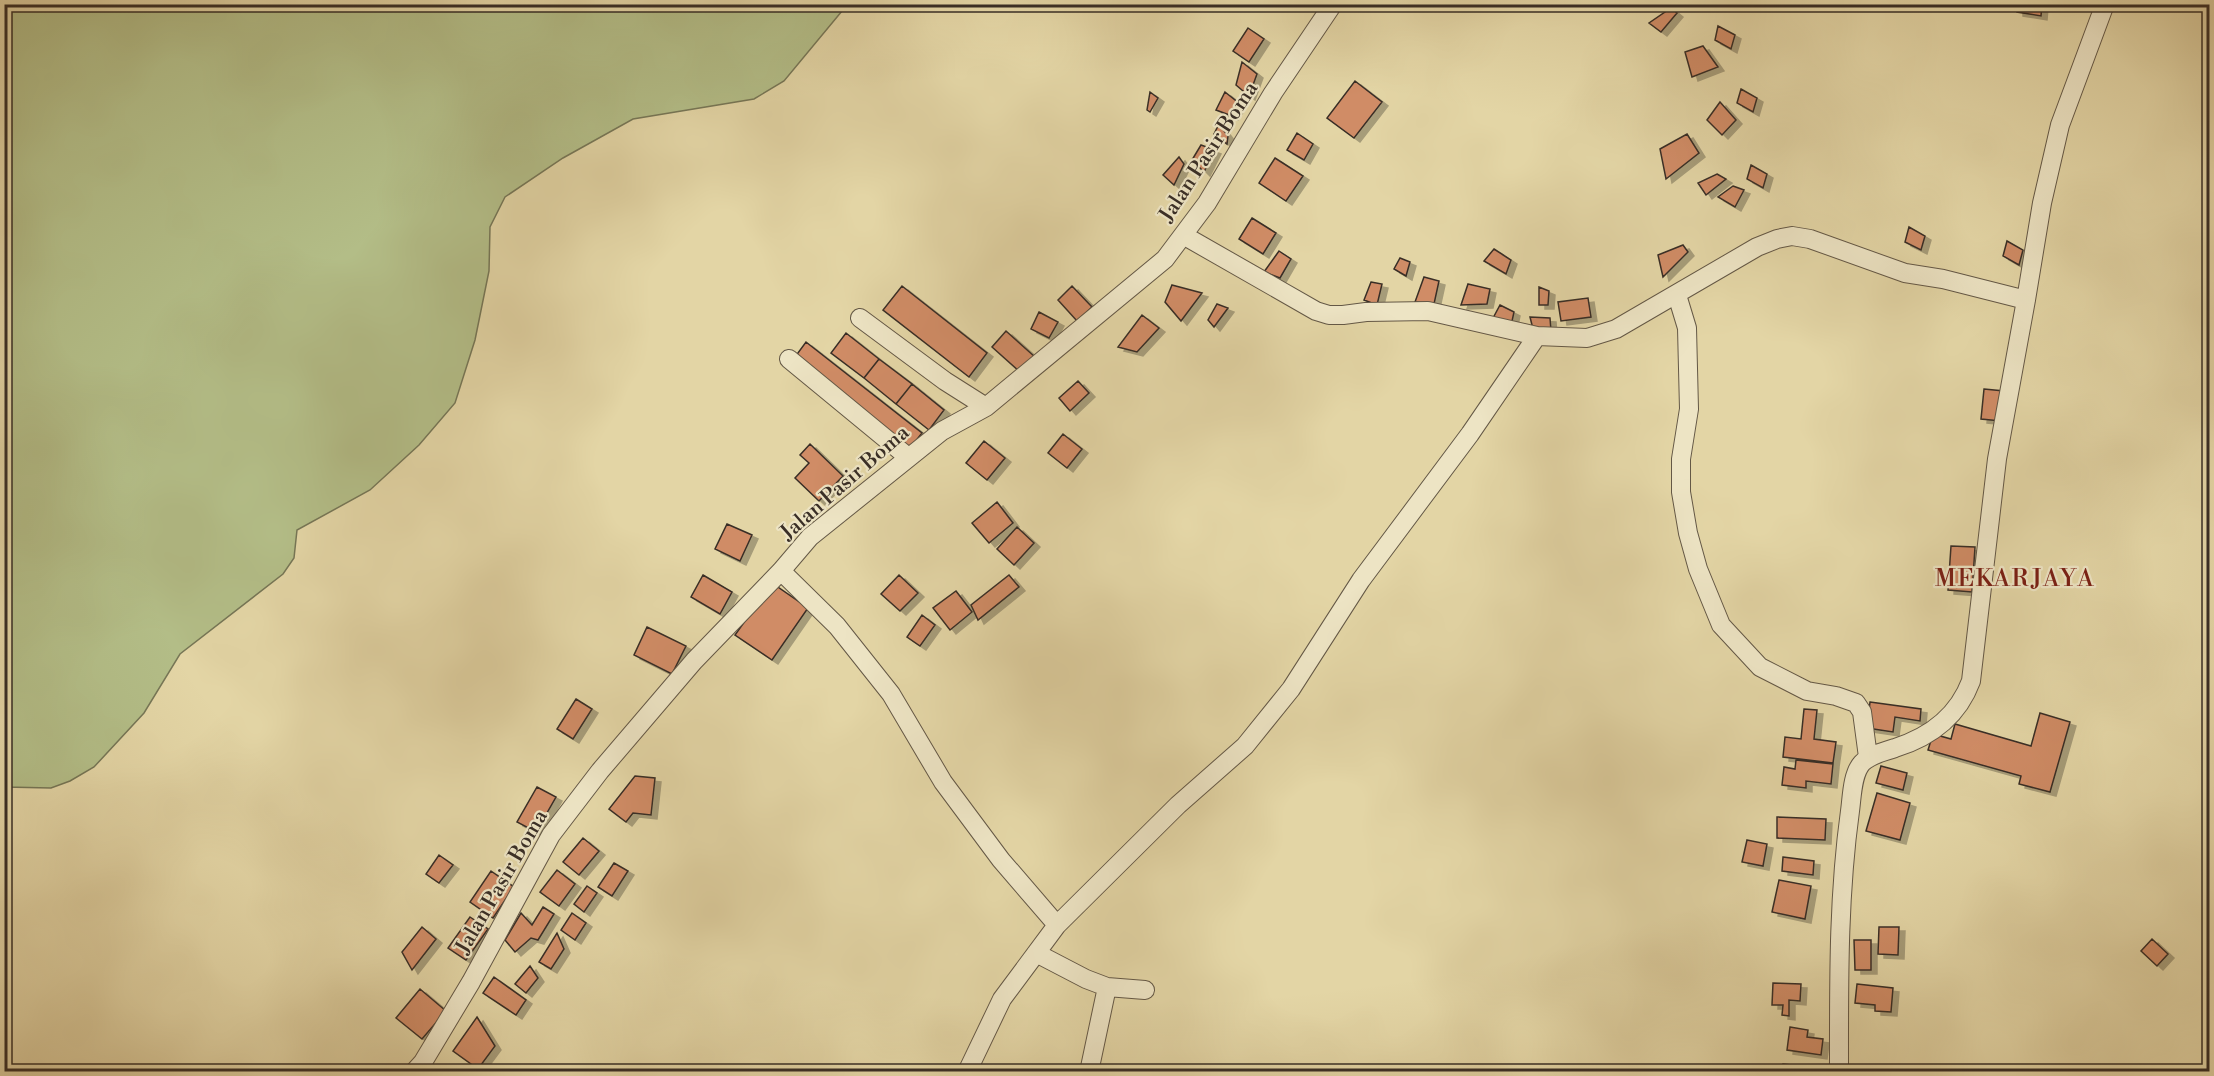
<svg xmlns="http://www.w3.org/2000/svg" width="2214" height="1076" viewBox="0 0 2214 1076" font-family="'Libre Bodoni',serif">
	<defs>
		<filter id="shadow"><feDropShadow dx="6" dy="4" stdDeviation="0" flood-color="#0004"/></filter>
	</defs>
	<rect width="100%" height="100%" fill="#e3d5a5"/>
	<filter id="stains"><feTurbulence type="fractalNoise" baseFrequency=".00333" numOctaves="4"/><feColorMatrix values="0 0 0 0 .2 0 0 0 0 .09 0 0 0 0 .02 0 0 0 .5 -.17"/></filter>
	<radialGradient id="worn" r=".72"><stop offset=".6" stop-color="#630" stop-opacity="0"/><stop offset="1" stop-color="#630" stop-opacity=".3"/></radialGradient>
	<!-- green -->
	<path fill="#b3bd87" stroke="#767656" stroke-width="1.5" d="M4 5 5 4 847 5 784 81 754 99 633 119 563 158 505 197 490 227 489 271 475 340 455 403 419 445 370 490 297 530 294 558 283 574 180 654 144 713 94 767 70 781 51 788 5 787Z"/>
	<!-- building -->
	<path fill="#d08c66" stroke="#392e26" stroke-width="1.5" filter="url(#shadow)" d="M2017 4H2042L2041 16 2017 12Z
		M1671 8 1677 13 1661 32 1649 23Z
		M1718 26 1735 35 1731 49 1715 40Z
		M1248 28 1264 39 1249 62 1233 51Z
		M1703 46 1718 67 1692 77 1685 52Z
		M1242 62 1257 74 1249 96 1236 85Z
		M1355 81 1382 102 1354 138 1327 118Z
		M1741 89 1757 98 1753 112 1737 103Z
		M1150 92 1158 98 1150 112 1147 110Z
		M1225 92 1240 104 1232 116 1216 110Z
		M1720 102 1736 120 1722 135 1707 120Z
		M1219 124 1228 136 1227 144 1214 134Z
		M1297 133 1313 144 1304 160 1287 150Z
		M1687 134 1699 153 1666 179 1660 149Z
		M1201 145 1215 150 1204 172 1192 160Z
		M1179 157 1184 164 1174 185 1163 175Z
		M1275 158 1303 176 1286 201 1259 183Z
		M1751 165 1767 174 1763 188 1747 179Z
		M1717 174 1726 179 1706 195 1698 183Z
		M1733 186 1744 190 1735 207 1718 197Z
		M1252 218 1276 233 1263 254 1239 239Z
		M1909 227 1925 236 1921 250 1905 242Z
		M2007 241 2023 250 2019 265 2003 256Z
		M1683 245 1688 252 1663 277 1658 255Z
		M1494 249 1511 260 1506 274 1484 261Z
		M1279 251 1291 259 1280 278 1264 272Z
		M1400 258 1410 262 1406 276 1394 269Z
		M1424 277 1439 281 1434 304 1415 302Z
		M1371 282 1382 284 1377 305 1364 300Z
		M1468 284 1490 289 1487 304 1461 305Z
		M1172 285 1202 293 1181 321 1165 302Z
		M902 286 987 353 969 377 883 310Z
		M1072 286 1092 307 1077 321 1058 300Z
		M1539 287 1549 291 1548 305H1539Z
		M1588 298 1591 317 1561 321 1558 302Z
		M1217 304 1228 308 1214 327 1208 320Z
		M1500 305 1514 312 1511 326 1492 320Z
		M1039 312 1058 322 1049 338 1031 329Z
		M1142 315 1159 328 1137 352 1118 347Z
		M1530 317 1550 318 1551 331 1533 329Z
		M1006 331 1035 357 1021 373 992 347Z
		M846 333 879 359 864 378 831 353Z
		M806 342 922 433 908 451 792 361Z
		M879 359 912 384 896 404 864 378Z
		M1078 381 1089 393 1070 411 1059 398Z
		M912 384 944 410 929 430 896 404Z
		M1984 389 2004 391 2001 421 1981 419Z
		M1063 434 1082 449 1067 468 1048 453Z
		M984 441 1005 458 987 480 966 463Z
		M810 444 843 476 819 501 795 478 809 463 800 455Z
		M997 502 1013 523 989 543 972 523Z
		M727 524 752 535 740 561 715 549Z
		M1017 527 1034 543 1014 565 997 549Z
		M1951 546 1975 547 1972 592 1948 590Z
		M703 575 732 592 720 614 691 597Z
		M899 575 918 593 900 611 881 594Z
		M1009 575 1019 587 978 620 971 605Z
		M772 583 808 608 772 660 735 635Z
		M956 591 972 612 950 630 933 608Z
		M922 615 935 625 920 646 907 637Z
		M647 627 686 646 672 674 634 655Z
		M576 699 592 709 573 739 557 729Z
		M1870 702 1921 709 1920 721 1895 717 1893 732 1867 728Z
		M1804 709 1817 710 1814 739 1836 742 1833 763 1783 757 1785 737 1801 739Z
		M2040 713 2070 722 2050 792 2019 784 2021 776 1928 750 1933 734 1951 739 1955 724 2031 746Z
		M1796 760 1833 764 1831 784 1806 781V788L1782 785 1784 767 1795 769Z
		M1881 766 1907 773 1903 790 1876 783Z
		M635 776 655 778 651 815 633 813 626 822 609 809Z
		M537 787 556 797 536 832 517 822Z
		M1877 793 1910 803 1900 840 1866 831Z
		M1777 817 1826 819 1825 840 1777 838Z
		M583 838 599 851 579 875 563 862Z
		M1747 840 1767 844 1763 866 1742 862Z
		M439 855 453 865 439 883 426 874Z
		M1783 857 1814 861 1813 875 1782 871Z
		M614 863 628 871 612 896 598 887Z
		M557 870 575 884 559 906 540 892Z
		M491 871 514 887 493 918 470 902Z
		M1779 880 1811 886 1805 919 1772 912Z
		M587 886 597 893 584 912 574 904Z
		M543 907 554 914 538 940 531 938 515 952 505 940 521 913 532 925Z
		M572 913 586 923 575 940 561 930Z
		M470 917 488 929 466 960 448 948Z
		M422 927 436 939 412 970 402 952Z
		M1879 927H1899L1898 955 1878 954Z
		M557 933 564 949 551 969 539 962Z
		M2152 939 2168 954 2157 966 2141 951Z
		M1854 940H1871V970H1855Z
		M530 966 538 978 526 993 515 984Z
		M494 977 526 1000 516 1015 483 993Z
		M1773 983 1801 984 1800 1001 1789 1000V1016L1782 1015 1783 1005H1772Z
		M1857 984 1893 988 1891 1012 1875 1011V1005L1855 1003Z
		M420 989 446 1011 422 1039 396 1018Z
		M477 1017 495 1046 478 1069 453 1051Z
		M1790 1027 1808 1030 1807 1037 1823 1039 1821 1055 1787 1050Z
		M1783 1064 1800 1066V1072H1782Z"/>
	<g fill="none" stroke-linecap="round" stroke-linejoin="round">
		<defs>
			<path id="street" d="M1183 235 1316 311 1329 315H1343L1366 312 1428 311 1537 336 1587 338 1616 329 1757 247 1777 239 1792 236 1810 239 1905 273 1943 279 2026 300
				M1677 295 1687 328 1689 409 1681 459V492L1688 533 1698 569 1721 625 1760 667 1807 691 1836 696 1856 703 1862 712 1868 757
				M860 318 945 381 986 407
				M789 359 908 457
				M781 571 837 626 891 694 943 782 1001 860 1057 925
				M1036 953 1086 979 1107 987 1145 990
				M414 1072 423 1062 471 982 551 835 600 771 694 661 781 571 810 537 942 431 986 407 1165 259 1207 203 1273 93 1333 4
				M967 1072 1002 999 1057 925 1178 805 1245 746 1291 689 1361 580 1470 434 1537 336
				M1089 1072 1107 987
				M1839 1072C1839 984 1838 898 1850 811 1852 797 1852 774 1862 763 1871 754 1884 752 1895 748 1930 737 1958 716 1971 681L1997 459 2026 300 2042 203 2060 125 2105 4"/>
		</defs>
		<!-- street casing -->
		<use href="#street" stroke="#645846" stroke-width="20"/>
		<!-- street -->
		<use href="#street" stroke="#ede4c4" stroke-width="18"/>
	</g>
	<g text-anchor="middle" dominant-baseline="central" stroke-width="4.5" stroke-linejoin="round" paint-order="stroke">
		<!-- street labels -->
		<g font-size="21" fill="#392e26" stroke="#ede4c4">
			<text transform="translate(1209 152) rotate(-57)">Jalan Pasir Boma</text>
			<text transform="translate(845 483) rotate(-41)">Jalan Pasir Boma</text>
			<text transform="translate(502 882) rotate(-60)">Jalan Pasir Boma</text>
		</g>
		<!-- quarter labels -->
		<g font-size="24" letter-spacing="1.5" fill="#7a1f14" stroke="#ede4c4">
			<text x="2015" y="579">MEKARJAYA</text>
		</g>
	</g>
	<!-- margin -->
	<rect width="2214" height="1076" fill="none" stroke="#e3d5a5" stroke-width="24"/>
	<rect x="6" y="6" width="2202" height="1064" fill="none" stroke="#392e26" stroke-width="3"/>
	<rect x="12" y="12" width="2190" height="1052" fill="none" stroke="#392e26" stroke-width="1.5"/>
	<rect width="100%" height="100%" filter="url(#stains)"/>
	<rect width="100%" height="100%" fill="url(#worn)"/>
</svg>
